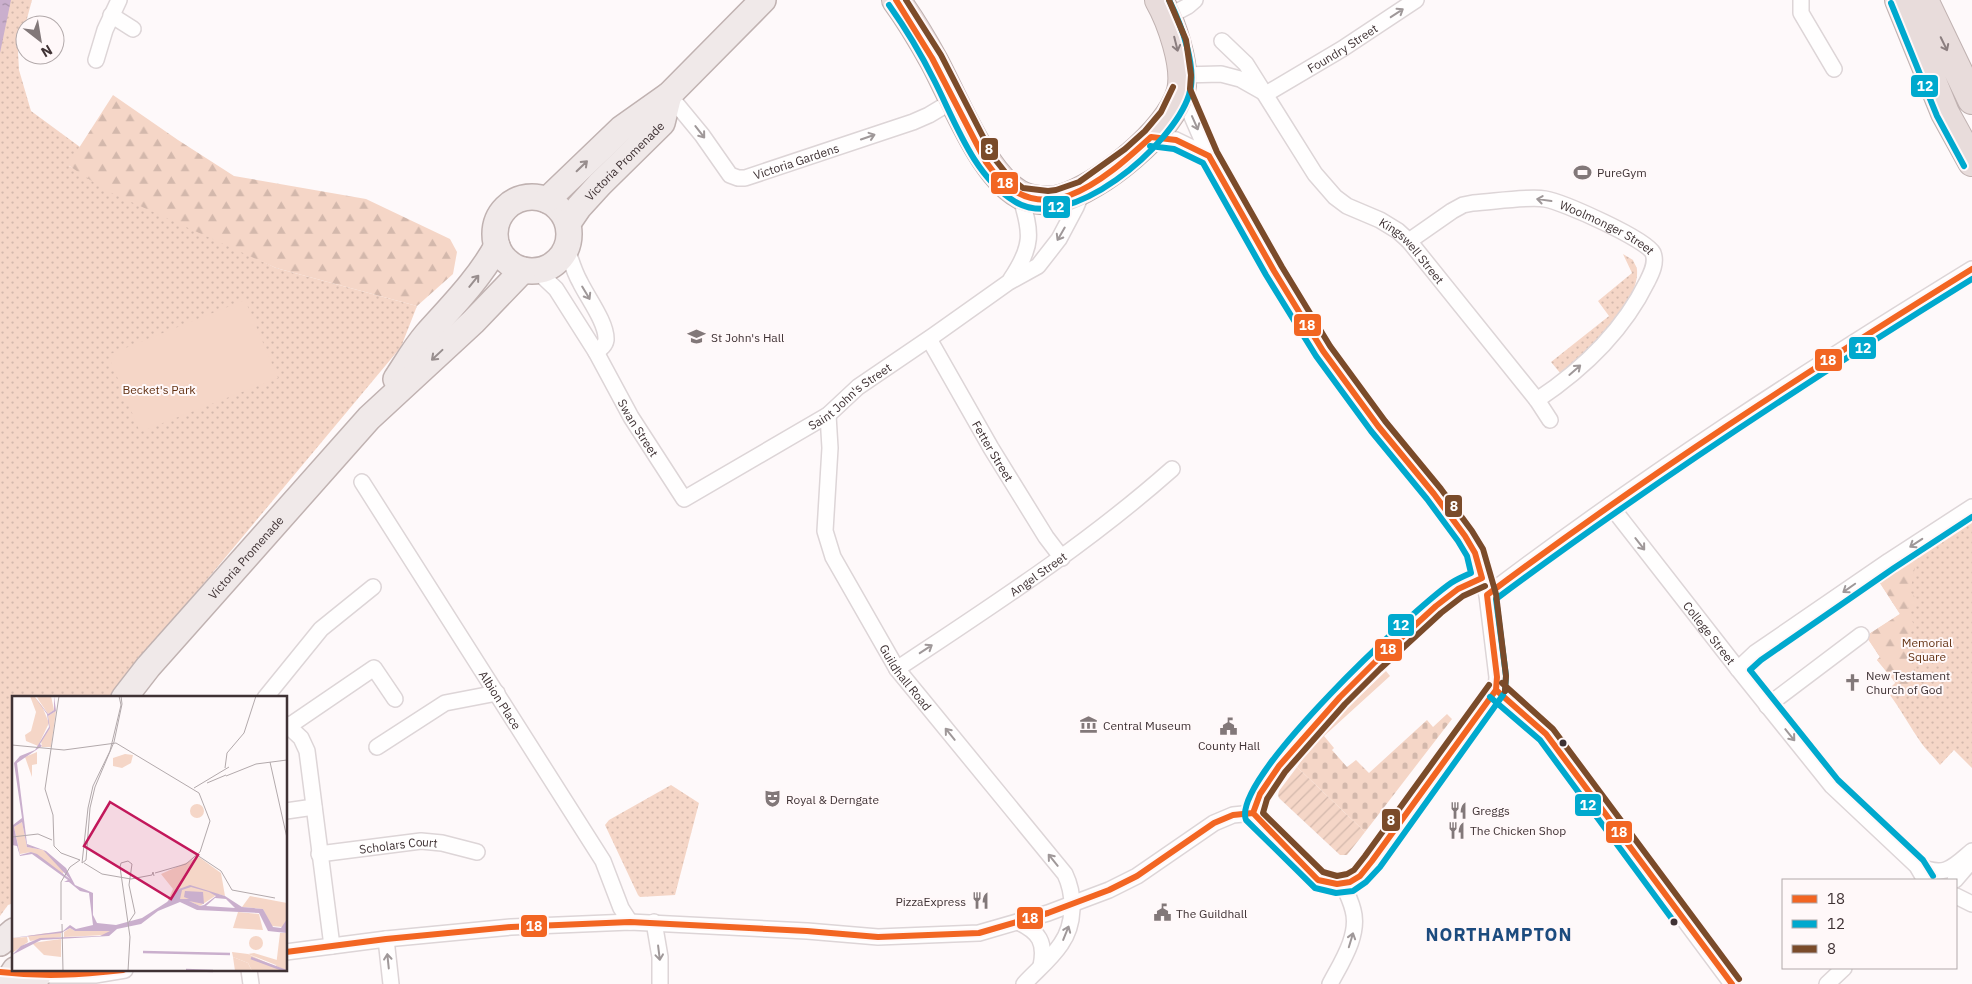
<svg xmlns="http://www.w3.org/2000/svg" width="1972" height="984" viewBox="0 0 1972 984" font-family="'IBM Plex Sans',sans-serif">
	<defs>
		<pattern id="grass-dots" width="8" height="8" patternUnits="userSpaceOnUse" patternTransform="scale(1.25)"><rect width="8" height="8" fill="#f5d6c7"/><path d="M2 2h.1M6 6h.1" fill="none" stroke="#d3b8ac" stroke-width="1.8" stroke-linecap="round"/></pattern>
		<pattern id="forest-firs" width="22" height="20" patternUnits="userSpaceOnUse" patternTransform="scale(1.25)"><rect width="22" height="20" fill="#f5d6c7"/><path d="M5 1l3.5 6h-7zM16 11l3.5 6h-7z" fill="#d3b8ac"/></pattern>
		<pattern id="cemetery-stones" width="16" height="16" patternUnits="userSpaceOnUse" patternTransform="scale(1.25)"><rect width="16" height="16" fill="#f5d6c7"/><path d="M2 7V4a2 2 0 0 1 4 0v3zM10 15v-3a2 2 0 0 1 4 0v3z" fill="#d3b8ac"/></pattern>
		<pattern id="garden-furrows" width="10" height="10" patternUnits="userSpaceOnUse" patternTransform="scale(1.25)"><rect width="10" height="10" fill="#f5d6c7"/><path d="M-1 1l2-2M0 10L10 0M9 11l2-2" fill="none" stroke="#d3b8ac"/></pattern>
		<pattern id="water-ripples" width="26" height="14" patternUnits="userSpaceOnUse" patternTransform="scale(1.25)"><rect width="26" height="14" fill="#caafcd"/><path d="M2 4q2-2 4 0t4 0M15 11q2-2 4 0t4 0" fill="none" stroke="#a58fa7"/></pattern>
	</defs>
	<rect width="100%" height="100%" fill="#fef9fa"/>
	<!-- grass -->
	<path fill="url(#grass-dots)" d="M0 0H32L18 52 19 70 31 111 80 147 69 166 276 268 417 306 401 347 108 698H14V903L8 905 0 916Z
		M1623 254 1633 260C1634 263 1637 267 1637 270 1640 304 1584 353 1561 374L1551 362 1609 316 1598 301 1632 273Z
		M1972 516V768L1954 750 1940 765C1935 758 1927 751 1922 744 1910 727 1900 708 1887 691L1896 682 1877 660 1880 657 1866 636 1900 614 1878 580Z
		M671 785 699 803 675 895 640 897 638 895 605 825 609 820Z"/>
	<!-- forest -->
	<path fill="url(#forest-firs)" d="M113 95 178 140 234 176 366 199 450 239 457 252 453 274 417 306 276 268 105 190 68 165Z
		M1916 554V562L1910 592 1916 598 1917 603 1908 608 1911 620 1914 624 1909 638 1900 640C1903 659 1934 681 1905 695L1877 660 1880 657 1866 636 1900 614 1878 580Z"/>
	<!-- cemetery -->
	<path fill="url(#cemetery-stones)" d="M1386 671 1390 676 1324 736 1334 748 1332 750 1347 767 1356 760 1369 773 1427 720 1433 727 1447 714 1452 719 1365 832 1297 767 1320 734Z"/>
	<!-- garden -->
	<path fill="url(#garden-furrows)" d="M1297 767 1365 832 1347 855H1340L1279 798 1278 795 1279 791Z"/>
	<!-- pitch -->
	<path fill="#f5d6c7" d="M245 300 278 378 140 432 108 355Z"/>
	<!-- water -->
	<path fill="url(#water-ripples)" d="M0 0H11L0 53Z"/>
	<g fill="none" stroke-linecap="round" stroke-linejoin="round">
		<defs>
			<g id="street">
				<path d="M1801 0V13L1834 69"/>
				<path d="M111 15 133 29"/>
				<path d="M1167 17 1188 6 1195 0"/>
				<path id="s1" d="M1222 41 1246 64 1315 174 1335 197 1347 206 1380 220 1398 231 1409 241 1537 400 1550 420"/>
				<path d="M96 60 105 30 119 0"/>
				<path d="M1182 75 1221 74 1240 79 1263 92"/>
				<path d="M1181 91 1209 156 1274 271 1323 351 1378 426 1434 494 1465 536 1475 553 1487 595 1497 677 1496 690"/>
				<path id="s2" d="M1266 94 1342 49 1416 0"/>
				<path id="s3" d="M669 95 702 135 730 175 738 178H745L913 122 929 115 954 100"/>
				<path d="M1151 137 1176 140 1209 156"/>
				<path id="s4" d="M1409 241 1452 211 1463 205 1473 203C1492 202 1528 196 1545 199 1563 202 1646 239 1653 253 1657 263 1651 274 1647 282 1623 331 1582 370 1537 400"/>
				<path d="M567 249C571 260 574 272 580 282 587 297 607 323 606 340 605 346 600 349 596 352"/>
				<path id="s5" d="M536 270 556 289 596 352 631 417 684 499 828 415 858 387 933 336 1009 282 1038 266 1059 239 1076 207 1083 190"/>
				<path d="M1011 279C1033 246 1032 233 1020 196"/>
				<path id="s6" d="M929 339 991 448 1046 537 1062 558"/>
				<path id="s7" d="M828 415 830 448 825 531 833 557 897 669 1065 874C1075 895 1075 924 1061 944 1051 959 1036 971 1024 984"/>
				<path id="s8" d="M362 482 603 861 621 908 630 922"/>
				<path id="s9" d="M1610 505 1738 669 1832 786 1917 866 1925 880"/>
				<path d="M1487 595C1642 477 1806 371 1972 269"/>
				<path id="s10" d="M897 669C993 605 1085 546 1172 469"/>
				<path d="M1738 669 1755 653 1889 561 1972 507"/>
				<path d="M1496 690 1546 734 1732 984"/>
				<path d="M265 698 321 629 373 587"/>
				<path d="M1767 706 1861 635"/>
				<path d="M286 724 301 738 307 751 332 946"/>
				<path d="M289 726 374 668 395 699"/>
				<path d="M377 747 445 703 497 693"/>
				<path d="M286 811 314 807"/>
				<path d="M1253 813 1318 880C1332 885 1342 887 1355 880 1367 873 1392 833 1401 820 1432 776 1464 733 1496 690"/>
				<path d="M1253 813C1252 775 1418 615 1455 591 1463 585 1473 582 1482 578"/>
				<path id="s11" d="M319 854 421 841 442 843 477 852"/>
				<path d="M1917 866C1946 877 1951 869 1972 851"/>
				<path d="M1955 880 1968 865 1970 860"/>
				<path d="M1956 896 1972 904"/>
				<path d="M654 922 660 957V984"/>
				<path d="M1018 922C1039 932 1046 942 1041 966"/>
				<path d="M386 939 391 984"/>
				<path d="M286 952 386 939 511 927 630 922 807 931 878 937 979 933 1048 913 1109 890 1137 876 1214 823 1233 815 1253 813"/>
				<path d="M249 970 251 984"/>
				<path d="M32 975H95L125 970"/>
				<path d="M1330 984C1341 963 1360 935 1353 910 1351 902 1347 893 1343 885"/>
				<path d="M1827 984 1844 968"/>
			</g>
			<g id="primary">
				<circle cx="532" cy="234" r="37"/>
				<path d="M547 200 621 129 669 95 763 0"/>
				<path id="s12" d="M568 223 579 207 600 184 662 123 669 95"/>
				<path d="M396 379C406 364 415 348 427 334 452 306 479 279 497 246"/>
				<path id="s13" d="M124 698 148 667 369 418 473 322 523 270"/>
				<path d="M0 943 14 931"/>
				<path d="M6 984 15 970"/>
				<path d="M33 984 41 970"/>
			</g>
			<path id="highway" d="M896 0C910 19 923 41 934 61 954 98 983 174 1019 194 1028 200 1049 202 1060 199 1099 188 1170 132 1181 91 1187 66 1171 21 1159 0
				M1899 0 1945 113 1972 162
				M1924 0 1972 100"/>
		</defs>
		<!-- street casing -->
		<use href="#street" stroke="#ddd5d7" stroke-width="18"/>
		<!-- primary casing -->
		<use href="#primary" stroke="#c0b2b1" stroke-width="28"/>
		<!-- highway casing -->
		<use href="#highway" stroke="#c0b2b1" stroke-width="30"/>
		<!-- street -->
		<use href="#street" stroke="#fffefe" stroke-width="15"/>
		<!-- primary -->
		<use href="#primary" stroke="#f0e9e9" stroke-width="25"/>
		<!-- highway -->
		<use href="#highway" stroke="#e8dcdb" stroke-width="28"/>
		<defs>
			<path id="bus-1" d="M896 0 932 58 986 162C1038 239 1102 182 1151 137L1176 140 1209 156 1274 271 1323 351 1378 426 1434 494 1465 536 1475 553 1482 578 1458 589 1436 606 1375 662 1340 697 1279 766 1260 794 1253 813
				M1496 690 1497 677 1487 595C1643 478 1806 372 1972 269
				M1496 690 1546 734 1732 984
				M1253 813 1318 880 1337 884 1350 882 1360 876 1372 861 1496 690
				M286 952 386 939 511 927 630 922 807 931 878 937 979 933 1048 913 1109 890 1137 876 1214 823 1233 815 1253 813
				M0 972C44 977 79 975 123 970"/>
			<path id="bus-2" d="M1891 3 1937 116 1964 166
				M889 5C906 29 921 54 934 80 955 121 973 175 1014 201 1069 236 1173 145 1189 95 1198 68 1181 24 1169 0
				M1150 146 1174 149 1203 163 1266 275 1316 356 1371 431 1427 499 1458 541 1467 556 1471 573C1464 576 1457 579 1451 583 1415 608 1230 779 1246 820L1315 888 1336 893 1353 891 1366 882 1380 867 1503 695
				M1505 691 1506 676 1496 599C1650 484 1809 380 1972 279
				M1490 697 1540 740 1675 923
				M1933 876 1923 860 1838 780 1750 670 1761 660 1894 568 1972 517"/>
			<path id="bus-3" d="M906 0 941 55 994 158 1009 177 1023 188 1048 191 1056 190 1079 182 1125 149 1145 131 1161 112 1173 87
				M1169 0 1186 40 1191 75 1190 89 1217 152 1282 267 1330 346 1385 421 1441 489 1472 531 1483 549 1496 594 1506 676 1505 691
				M1485 586 1463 596 1441 613 1380 669 1345 704 1285 772 1267 799 1263 813 1323 872 1337 876 1347 874 1354 870 1365 856 1489 685
				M1502 683 1553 729 1739 979"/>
		</defs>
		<!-- bus-1 casing -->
		<use href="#bus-1" stroke="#fff8f9" stroke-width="10"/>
		<!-- bus-2 casing -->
		<use href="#bus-2" stroke="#fff8f9" stroke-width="10"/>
		<!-- bus-3 casing -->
		<use href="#bus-3" stroke="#fff8f9" stroke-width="10"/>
		<!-- bus-1 -->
		<use href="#bus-1" stroke="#f26522" stroke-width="6"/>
		<!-- bus-2 -->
		<use href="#bus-2" stroke="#00a9ce" stroke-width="6"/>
		<!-- bus-3 -->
		<use href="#bus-3" stroke="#7a4b2a" stroke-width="6"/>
	</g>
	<!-- one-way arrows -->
	<defs><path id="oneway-shaft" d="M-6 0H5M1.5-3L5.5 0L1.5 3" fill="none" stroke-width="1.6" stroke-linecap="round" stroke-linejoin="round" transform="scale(1.25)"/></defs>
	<g stroke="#9f9899">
		<use href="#oneway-shaft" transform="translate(1397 13) rotate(-33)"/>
		<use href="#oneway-shaft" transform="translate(1195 123) rotate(66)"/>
		<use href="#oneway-shaft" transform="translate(700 132) rotate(52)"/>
		<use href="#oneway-shaft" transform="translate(868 137) rotate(-19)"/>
		<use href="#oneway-shaft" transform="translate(1544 200) rotate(-172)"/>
		<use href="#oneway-shaft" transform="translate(1061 234) rotate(120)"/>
		<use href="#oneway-shaft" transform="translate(586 293) rotate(59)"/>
		<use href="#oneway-shaft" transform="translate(1575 370) rotate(-41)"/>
		<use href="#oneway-shaft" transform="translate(1916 543) rotate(147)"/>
		<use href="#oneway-shaft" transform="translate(1640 544) rotate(52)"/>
		<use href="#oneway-shaft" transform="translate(1849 588) rotate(145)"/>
		<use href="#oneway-shaft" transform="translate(926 649) rotate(-33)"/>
		<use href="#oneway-shaft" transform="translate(950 734) rotate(-129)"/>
		<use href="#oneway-shaft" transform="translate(1790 735) rotate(51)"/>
		<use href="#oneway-shaft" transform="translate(1053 860) rotate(-129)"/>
		<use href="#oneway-shaft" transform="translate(1066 933) rotate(-68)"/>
		<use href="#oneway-shaft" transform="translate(1351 940) rotate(-73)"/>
		<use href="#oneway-shaft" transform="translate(659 953) rotate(83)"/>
		<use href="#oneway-shaft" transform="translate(388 961) rotate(-96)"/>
	</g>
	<g stroke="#8b7e7f">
		<use href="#oneway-shaft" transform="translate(1176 44) rotate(76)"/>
		<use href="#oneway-shaft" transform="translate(1944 44) rotate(64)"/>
	</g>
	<g stroke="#988e8e">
		<use href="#oneway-shaft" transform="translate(582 166) rotate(-44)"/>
		<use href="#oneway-shaft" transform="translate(474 281) rotate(-51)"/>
		<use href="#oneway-shaft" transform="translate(437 355) rotate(137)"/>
	</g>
	<!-- icons -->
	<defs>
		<symbol id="stadium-bare" viewBox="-9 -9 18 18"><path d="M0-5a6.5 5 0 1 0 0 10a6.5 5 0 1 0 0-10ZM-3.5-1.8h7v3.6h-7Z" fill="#827879" stroke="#fff8f9" stroke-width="2.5" paint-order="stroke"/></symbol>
		<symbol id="university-bare" viewBox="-9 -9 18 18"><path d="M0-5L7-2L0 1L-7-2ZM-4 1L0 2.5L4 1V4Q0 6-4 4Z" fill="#827879" stroke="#fff8f9" stroke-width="2.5" paint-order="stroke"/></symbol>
		<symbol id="church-bare" viewBox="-9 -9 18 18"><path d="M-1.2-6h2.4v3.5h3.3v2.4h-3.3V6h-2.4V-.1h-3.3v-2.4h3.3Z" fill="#827879" stroke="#fff8f9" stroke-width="2.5" paint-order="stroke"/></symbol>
		<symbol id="museum-bare" viewBox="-9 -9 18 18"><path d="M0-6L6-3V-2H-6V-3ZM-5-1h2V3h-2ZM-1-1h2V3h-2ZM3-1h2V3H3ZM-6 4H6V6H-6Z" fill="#827879" stroke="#fff8f9" stroke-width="2.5" paint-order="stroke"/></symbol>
		<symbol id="civic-bare" viewBox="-9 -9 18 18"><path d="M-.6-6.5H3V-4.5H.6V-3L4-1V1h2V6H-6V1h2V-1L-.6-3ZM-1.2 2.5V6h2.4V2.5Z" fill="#827879" stroke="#fff8f9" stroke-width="2.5" paint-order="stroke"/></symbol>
		<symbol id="theatre-bare" viewBox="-9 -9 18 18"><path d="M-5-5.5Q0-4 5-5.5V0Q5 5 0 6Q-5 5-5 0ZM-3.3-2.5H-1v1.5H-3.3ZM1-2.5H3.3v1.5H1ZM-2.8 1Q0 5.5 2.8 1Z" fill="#827879" stroke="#fff8f9" stroke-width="2.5" paint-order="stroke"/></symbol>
		<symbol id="restaurant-bare" viewBox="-9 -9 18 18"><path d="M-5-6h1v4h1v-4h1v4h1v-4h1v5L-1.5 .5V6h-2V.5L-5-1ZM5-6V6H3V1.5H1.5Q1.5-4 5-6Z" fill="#827879" stroke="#fff8f9" stroke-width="2.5" paint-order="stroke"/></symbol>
	</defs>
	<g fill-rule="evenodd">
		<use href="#stadium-bare" x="1570" y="160" width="25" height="25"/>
		<use href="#university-bare" x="684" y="324" width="25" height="25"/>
		<use href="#church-bare" x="1840" y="670" width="25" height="25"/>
		<use href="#museum-bare" x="1076" y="712" width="25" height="25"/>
		<use href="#civic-bare" x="1216" y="714" width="25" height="25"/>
		<use href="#theatre-bare" x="760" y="786" width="25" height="25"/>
		<use href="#restaurant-bare" x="1446" y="798" width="25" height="25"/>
		<use href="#restaurant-bare" x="1444" y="818" width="25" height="25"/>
		<use href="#restaurant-bare" x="968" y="888" width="25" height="25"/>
		<use href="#civic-bare" x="1150" y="900" width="25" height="25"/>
	</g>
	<!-- markers -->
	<g fill="#3f3234" stroke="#fff8f9" stroke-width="2">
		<circle cx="1563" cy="743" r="4.5"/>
		<circle cx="1674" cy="922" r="4.5"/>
	</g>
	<g text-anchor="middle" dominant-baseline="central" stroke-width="4" stroke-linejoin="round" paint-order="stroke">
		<!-- street labels -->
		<g font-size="12" fill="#3f3234" stroke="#fff8f9">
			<text stroke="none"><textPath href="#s2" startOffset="89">Foundry Street</textPath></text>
			<text stroke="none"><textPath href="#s12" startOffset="84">Victoria Promenade</textPath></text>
			<text stroke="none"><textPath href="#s3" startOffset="170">Victoria Gardens</textPath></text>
			<text stroke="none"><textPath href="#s4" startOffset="216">Woolmonger Street</textPath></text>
			<text stroke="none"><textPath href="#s1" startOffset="289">Kingswell Street</textPath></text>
			<text stroke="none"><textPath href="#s5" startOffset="469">Saint John's Street</textPath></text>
			<text stroke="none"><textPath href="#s5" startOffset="189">Swan Street</textPath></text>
			<text stroke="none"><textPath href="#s6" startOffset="129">Fetter Street</textPath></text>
			<text stroke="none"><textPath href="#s13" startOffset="186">Victoria Promenade</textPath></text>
			<text stroke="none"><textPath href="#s10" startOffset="170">Angel Street</textPath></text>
			<text stroke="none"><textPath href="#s9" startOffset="162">College Street</textPath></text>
			<text stroke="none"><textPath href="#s7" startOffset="284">Guildhall Road</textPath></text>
			<text stroke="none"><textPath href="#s8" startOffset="258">Albion Place</textPath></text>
			<text stroke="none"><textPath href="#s11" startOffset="80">Scholars Court</textPath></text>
		</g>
		<!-- poi labels -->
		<g font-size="12" fill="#3f3234" stroke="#fff8f9" text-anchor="start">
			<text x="1597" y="172">PureGym</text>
			<text x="711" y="337">St John's Hall</text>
			<text x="1866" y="675">New Testament<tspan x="1866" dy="14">Church of God</tspan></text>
			<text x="1103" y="725">Central Museum</text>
			<text x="1229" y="745" text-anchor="middle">County Hall</text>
			<text x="786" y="799">Royal &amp; Derngate</text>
			<text x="1472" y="810">Greggs</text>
			<text x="1470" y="830">The Chicken Shop</text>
			<text x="966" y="901" text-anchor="end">PizzaExpress</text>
			<text x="1176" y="913">The Guildhall</text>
		</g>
		<!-- park labels -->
		<g font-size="12" fill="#643314" stroke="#fff8f9">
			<text x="159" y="389">Becket's Park</text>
			<text x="1927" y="642">Memorial<tspan x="1927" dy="14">Square</tspan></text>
		</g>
		<!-- district labels -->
		<g font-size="18" font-weight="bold" letter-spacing="1" fill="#1c4b7e" stroke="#fff8f9">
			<text x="1499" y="934">NORTHAMPTON</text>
		</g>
	</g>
	<!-- overview -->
	<g transform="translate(12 696)">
		<rect width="275" height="275" fill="#fef9fa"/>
		<path d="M18 0H22L30 10 37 27 26 50 14 45 13 39 19 35 24 16ZM24 0H39L42 14 36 18ZM44 15 39 51H30L29 45 38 32 36 20ZM25 56V68L20 69V81L13 61ZM10 126 15 151 31 154 52 174 51 178 19 156 8 158 2 131ZM187 161 209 177 213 200 206 198 188 210 172 203 158 206 156 204 161 193 149 178ZM238 200 275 207V223L271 231 259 230 251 213 230 211ZM226 216 247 218 251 234 221 232ZM58 232 63 235H99L93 239 52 241V236ZM35 237H49V241L18 245 16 240ZM268 237H275V275L264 270ZM15 241 16 246 0 257V242ZM49 243V261L32 259 20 247ZM242 257 265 264 264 269 236 258ZM221 261 236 267 240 275H223Z" fill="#f5d6c7"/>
		<path d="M220 256 236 258 273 275H240L236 267 221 261Z" fill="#f5d6c7"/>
		<path d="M113 58 121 59 119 67 110 72 101 70V62ZM178 115a7 7 0 1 1 14 0a7 7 0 1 1-14 0Z" fill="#f5d6c7"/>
		<path d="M237 247a7 7 0 1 1 14 0a7 7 0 1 1-14 0Z" fill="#f5d6c7"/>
		<path d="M22 0 36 18 42 14V0L44 15 36 20 38 32 28 48 30 50 5 67 15 148 34 155 54 172 63 189 81 197V219L85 227 104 229 130 222 155 206 167 193 178 189 213 200 230 211 251 213 261 231 269 232 275 223V237L256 235 247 217 185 214 168 206 146 215 129 228 105 233 97 240 29 244 0 259 9 250 28 242 88 240 98 235H63L58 232 49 237 0 242 51 235 58 229 64 233 81 229 77 197 68 195 57 186H52L56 184 20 158 8 160 5 150 0 149 1 129 10 122 2 67 8 60 23 54 37 31 35 18ZM10 126 15 151 31 154 58 183 25 158 19 156 8 159 2 131ZM179 191 197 196 204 200 192 209 188 210 177 205 192 208 191 196 173 195 172 201 177 203H168L170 194ZM203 202 214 203 223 212 194 210Z" fill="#caafcd" fill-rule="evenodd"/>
		<path fill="none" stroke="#caafcd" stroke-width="2.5" d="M131 256 218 258M239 262 274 275M174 274 201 275"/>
		<path fill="none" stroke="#b2a9ab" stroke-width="1" d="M47 0 33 93 41 119 42 150 49 157 68 164M107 0 109 9 98 55 81 90 76 112 70 167 74 164 78 112 83 91 102 46 110 8 109 0M0 49 52 54 104 47 187 97 198 125 188 156 174 168 143 177M258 66 275 142M213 72 215 57 232 37 244 0M214 80 244 68 275 64M195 87 214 79M182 92 217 71M0 141 26 138 40 144M185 159 209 175 220 194 263 202M72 167 90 178 119 183M119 183 140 179 141 176 142 180M49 224V186L58 171 68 164M50 228 51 275M116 275 118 241 108 171 109 167 116 165 120 168 117 189 123 217 117 226"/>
		<path fill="#c2185b" fill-opacity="0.15" stroke="#c2185b" stroke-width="2.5" d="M98 106 186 159 159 203 72 150Z"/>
		<rect width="275" height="275" fill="none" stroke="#3f3234" stroke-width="2.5"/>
	</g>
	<g stroke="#fff8f9" stroke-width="2">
		<rect x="1910" y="74" width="29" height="24" rx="5" fill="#00a9ce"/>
		<rect x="980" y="137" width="19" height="24" rx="5" fill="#7a4b2a"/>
		<rect x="990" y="171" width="29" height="24" rx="5" fill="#f26522"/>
		<rect x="1042" y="195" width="29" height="24" rx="5" fill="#00a9ce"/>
		<rect x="1293" y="313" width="29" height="24" rx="5" fill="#f26522"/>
		<rect x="1848" y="336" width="29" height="24" rx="5" fill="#00a9ce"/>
		<rect x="1814" y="348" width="29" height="24" rx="5" fill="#f26522"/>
		<rect x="1444" y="494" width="19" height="24" rx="5" fill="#7a4b2a"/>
		<rect x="1387" y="613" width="28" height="24" rx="5" fill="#00a9ce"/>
		<rect x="1374" y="638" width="29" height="24" rx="5" fill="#f26522"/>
		<rect x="1574" y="793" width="28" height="24" rx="5" fill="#00a9ce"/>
		<rect x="1381" y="808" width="20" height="24" rx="5" fill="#7a4b2a"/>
		<rect x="1605" y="820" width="28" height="24" rx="5" fill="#f26522"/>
		<rect x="1016" y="906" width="28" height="24" rx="5" fill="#f26522"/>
		<rect x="520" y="914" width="28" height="24" rx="5" fill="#f26522"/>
	</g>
	<g font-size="14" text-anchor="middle" font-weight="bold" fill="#fff">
		<text x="1925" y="91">12</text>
		<text x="989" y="154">8</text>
		<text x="1005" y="188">18</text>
		<text x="1056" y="212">12</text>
		<text x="1307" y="330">18</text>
		<text x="1863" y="353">12</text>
		<text x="1828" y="365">18</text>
		<text x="1454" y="511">8</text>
		<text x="1401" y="630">12</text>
		<text x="1388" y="654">18</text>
		<text x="1588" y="810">12</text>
		<text x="1391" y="825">8</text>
		<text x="1619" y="837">18</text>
		<text x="1030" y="923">18</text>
		<text x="534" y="931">18</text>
	</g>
	<!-- legend -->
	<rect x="1782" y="879" width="175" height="90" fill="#fff8f9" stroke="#b2a9aa"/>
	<rect x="1792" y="895" width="25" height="8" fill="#f26522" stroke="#b2a9aa"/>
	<text x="1827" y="904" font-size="15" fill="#3f3234">18</text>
	<rect x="1792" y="920" width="25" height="8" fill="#00a9ce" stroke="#b2a9aa"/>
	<text x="1827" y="929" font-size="15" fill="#3f3234">12</text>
	<rect x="1792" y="945" width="25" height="8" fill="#7a4b2a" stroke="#b2a9aa"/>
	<text x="1827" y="954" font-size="15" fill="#3f3234">8</text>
	<!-- north arrow -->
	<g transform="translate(40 40) rotate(149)"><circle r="24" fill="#fff8f9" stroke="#b2a9aa"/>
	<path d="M0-4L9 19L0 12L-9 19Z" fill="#827879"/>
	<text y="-8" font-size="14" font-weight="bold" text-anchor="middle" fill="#3f3234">N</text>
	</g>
</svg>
